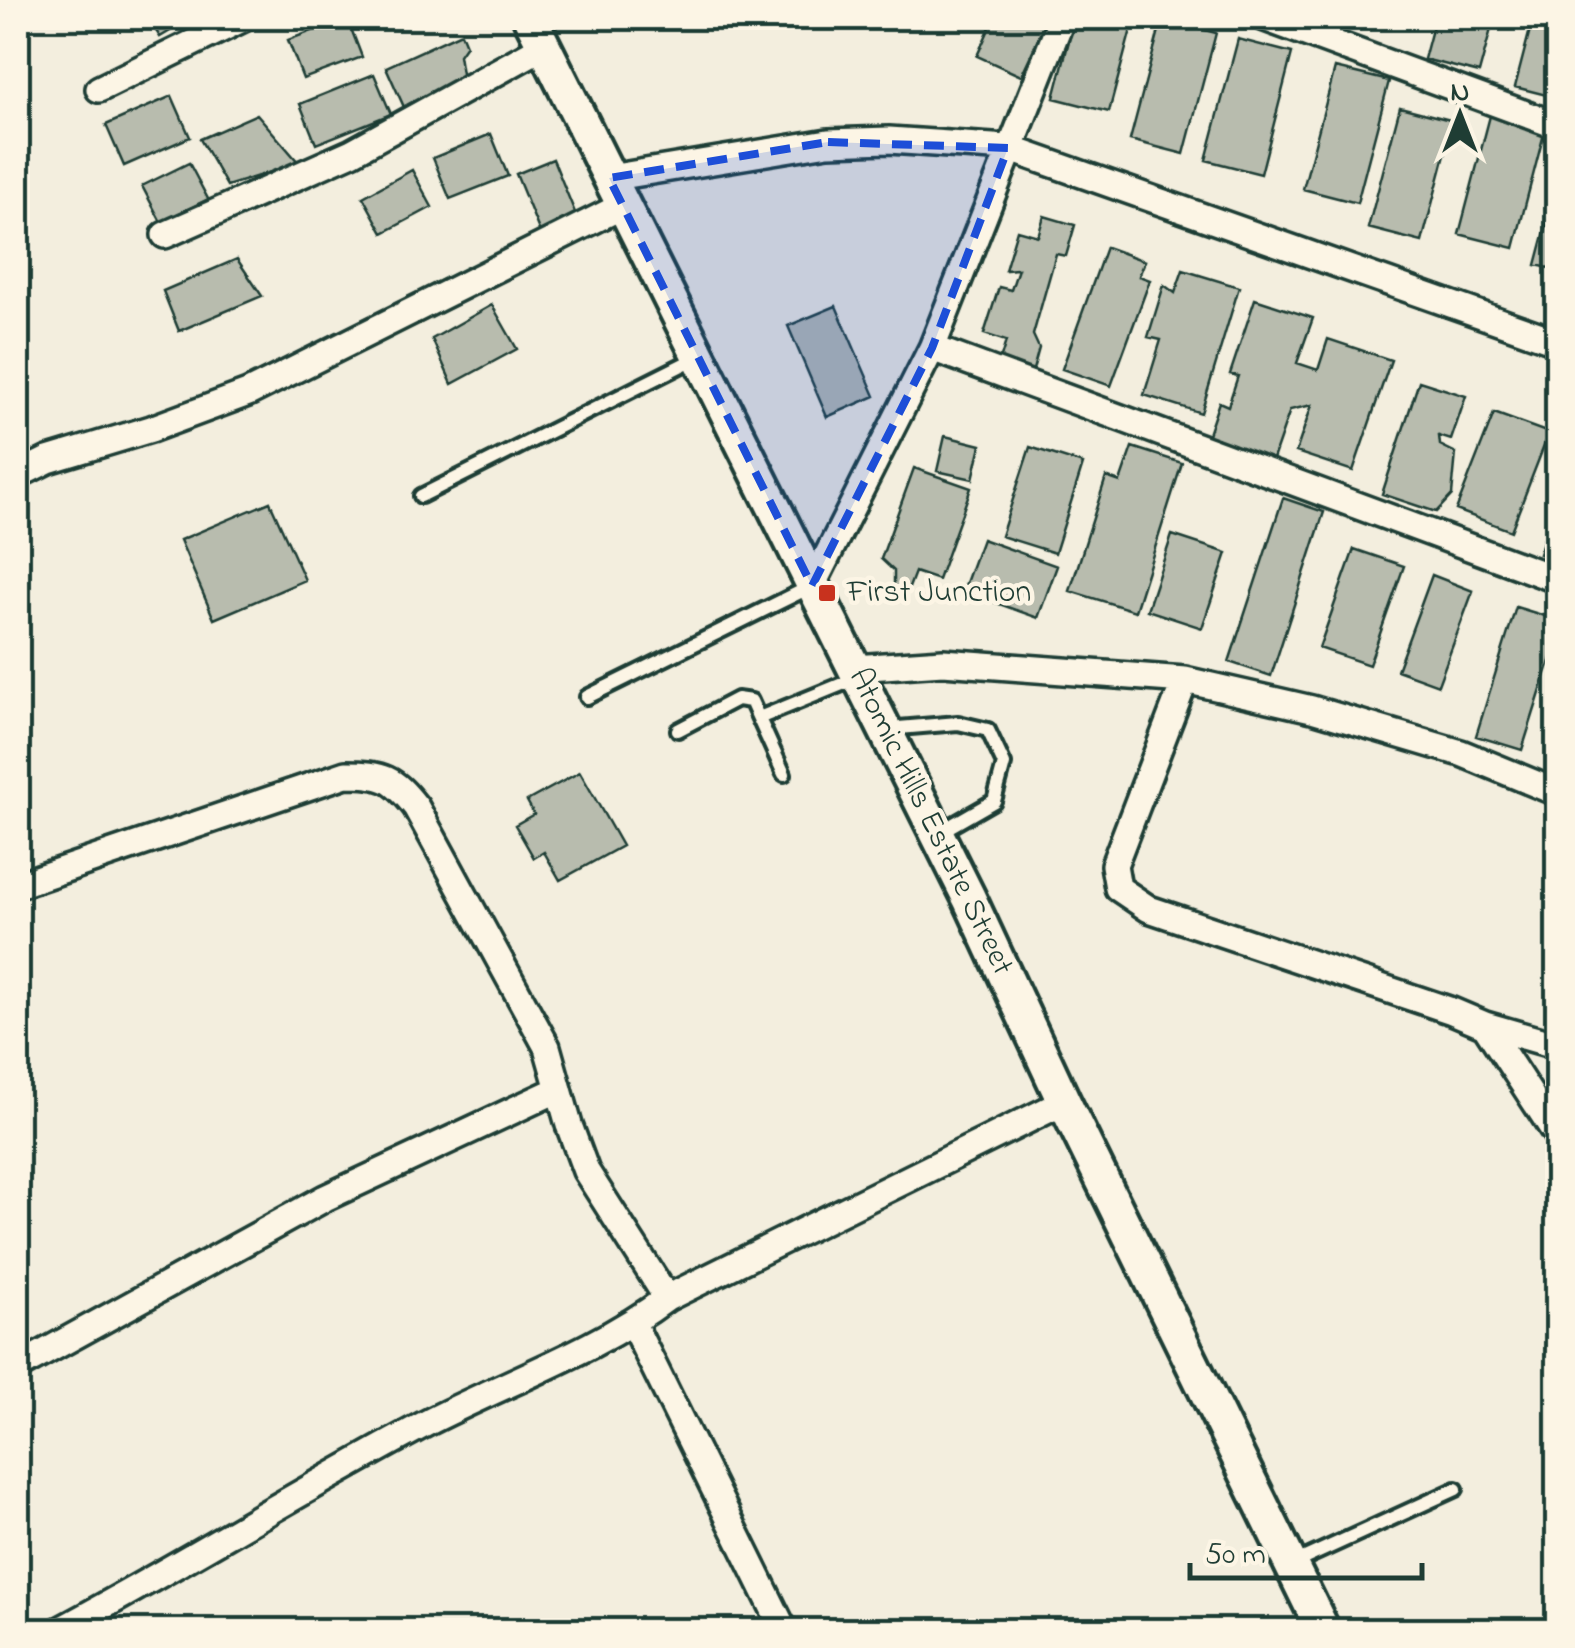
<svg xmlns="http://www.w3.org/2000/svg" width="1575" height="1648" viewBox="0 0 1575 1648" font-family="'Indie Flower',sans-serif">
	<rect width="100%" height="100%" fill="#f3eede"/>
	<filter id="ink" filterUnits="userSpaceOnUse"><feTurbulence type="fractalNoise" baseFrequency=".01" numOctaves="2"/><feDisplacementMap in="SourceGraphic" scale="20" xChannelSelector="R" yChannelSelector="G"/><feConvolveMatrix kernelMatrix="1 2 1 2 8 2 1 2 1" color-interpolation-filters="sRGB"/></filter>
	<g filter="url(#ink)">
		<!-- building -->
		<path fill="#b8bcae" stroke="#1f3d34" stroke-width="2.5" d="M148 18H192L160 37Z
			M347 18 362 57 303 79 288 40Z
			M994 18H1048L1021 76 977 56Z
			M1075 18H1134L1109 112 1054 98Z
			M1371 18H1409L1406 26Z
			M1435 18H1494L1479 73 1424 59Z
			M1533 18H1558V98L1515 87Z
			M1162 19 1216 33 1184 154 1130 140Z
			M461 33 466 45 459 55 463 80 404 107 386 67Z
			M1238 39 1292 53 1261 174 1206 160Z
			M1335 68 1389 81 1357 203 1303 189Z
			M374 74 391 114 316 144 300 104Z
			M172 96 190 137 124 166 106 125Z
			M1400 107 1454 121 1422 242 1368 228Z
			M1491 112 1546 126 1514 248 1459 234Z
			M257 114 299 163 227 186 200 139Z
			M491 134 508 176 450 199 433 158Z
			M553 159 578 220 541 235 516 174Z
			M189 163 208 199 161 222 142 186Z
			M412 170 432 207 383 233 363 197Z
			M1558 182V270L1536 265Z
			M1044 216 1075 225 1066 256 1056 254 1033 335 1039 348 1031 377 998 367 1006 341 984 334 999 287 1011 290 1018 269 1005 270 1017 230 1038 236Z
			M1106 247 1145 261 1139 276 1150 280 1111 386 1062 369Z
			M237 259 262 296 179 331 163 291Z
			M1183 270 1239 287 1201 413 1144 395 1161 340 1148 337 1164 285 1175 293Z
			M1255 299 1313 318 1297 363 1318 370 1328 339 1391 360 1353 471 1296 452 1312 405 1290 410 1271 465 1205 443 1219 402 1228 406 1238 376 1230 374Z
			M492 305 517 349 452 384 432 339Z
			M836 306 875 396 827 417 788 326Z
			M1419 381 1466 396 1451 440 1439 436 1440 445 1456 453 1452 495 1436 512 1382 494Z
			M1494 413 1549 433 1511 531 1456 510Z
			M945 436 981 445 973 479 937 471Z
			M1030 447 1083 464 1055 553 1001 536Z
			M1132 447 1182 463 1135 611 1070 591 1106 477 1120 482Z
			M914 468 971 488 938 580 915 572 907 593 894 589V571L881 559Z
			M1558 496V560L1539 554Z
			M1283 498 1324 512 1271 676 1229 662Z
			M270 502 305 580 214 619 180 540Z
			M1172 535 1227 553 1202 628 1147 610Z
			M982 539 1057 566 1038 618 963 591Z
			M1354 549 1404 566 1369 665 1319 648Z
			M1432 575 1473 591 1438 685 1397 670Z
			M1516 607 1558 620V636L1522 750 1476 736Z
			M580 772 622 846 560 880 544 852 534 858 515 825 534 814 527 801Z"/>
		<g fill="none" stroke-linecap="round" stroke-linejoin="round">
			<defs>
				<path id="service" d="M421 496 696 358
					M587 697 812 586
					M759 718 857 678
					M887 729 958 723 988 730 1004 764 994 801 940 832
					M678 730 737 699 751 701 784 774
					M1292 1564 1456 1489"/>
				<path id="minor" d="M1265 18 1558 126
					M99 89 244 18
					M609 178 828 142 889 140 1008 148 1558 342
					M165 235 352 152 544 46
					M932 348 1558 580
					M18 475 48 460 151 429 248 393 624 205
					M812 586 932 348 1062 18
					M854 668 943 662 1185 680 1312 709 1461 753 1558 793
					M1185 680 1114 865 1118 888 1149 909 1452 1011 1485 1025 1558 1137
					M18 885 346 774C384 774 393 778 416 807L547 1047 569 1125 586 1171 667 1298
					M1485 1025 1558 1046
					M633 1324 784 1630
					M18 1367 325 1198 559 1089
					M60 1630C183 1564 301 1490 425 1424 504 1383 597 1351 667 1298L1064 1102"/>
				<path id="tertiary" d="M530 18 969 898 1064 1102 1323 1630"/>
			</defs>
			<!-- service casing -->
			<use href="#service" stroke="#1f3d34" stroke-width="20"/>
			<!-- minor casing -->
			<use href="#minor" stroke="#1f3d34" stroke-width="32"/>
			<!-- tertiary casing -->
			<use href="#tertiary" stroke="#1f3d34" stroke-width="40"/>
			<!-- service -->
			<use href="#service" stroke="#fcf5e5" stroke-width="12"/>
			<!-- minor -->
			<use href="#minor" stroke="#fcf5e5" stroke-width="25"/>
			<!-- tertiary -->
			<use href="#tertiary" stroke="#fcf5e5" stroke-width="32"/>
		</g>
	</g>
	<!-- marked area -->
	<path fill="#1d4ed8" fill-opacity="0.2" stroke="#1d4ed8" stroke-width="8" stroke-dasharray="20 12" stroke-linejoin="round" d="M828 142 1008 148 932 348 812 586 609 178Z"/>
	<!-- markers -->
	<rect fill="#c8321e" stroke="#fcf5e5" stroke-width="4" x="817" y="583" width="20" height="20" rx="5"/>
	<g text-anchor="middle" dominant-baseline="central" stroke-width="9" stroke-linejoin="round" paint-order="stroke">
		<!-- poi labels -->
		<g font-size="32" fill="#1f3d34" stroke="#fcf5e5" text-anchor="start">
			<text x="847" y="593">First Junction</text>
		</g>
		<!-- street labels -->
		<g font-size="32" fill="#1f3d34" stroke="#fcf5e5">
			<text transform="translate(930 822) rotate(64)">Atomic Hills Estate Street</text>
		</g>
	</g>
	<!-- margin -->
	<rect width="1575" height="1648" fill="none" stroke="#fcf5e5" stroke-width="60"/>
	<rect x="30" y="30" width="1515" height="1588" fill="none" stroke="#1f3d34" stroke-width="4" filter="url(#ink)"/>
	<!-- north arrow -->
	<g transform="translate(1460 115)" stroke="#fcf5e5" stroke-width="8" paint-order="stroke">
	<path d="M0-8L18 38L0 25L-18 38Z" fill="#1f3d34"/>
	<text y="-15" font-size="28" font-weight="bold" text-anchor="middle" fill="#1f3d34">N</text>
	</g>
	<!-- scale -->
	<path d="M1190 1563v15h232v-15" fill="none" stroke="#1f3d34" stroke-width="5"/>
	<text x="1205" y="1563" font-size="30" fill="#1f3d34" stroke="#fcf5e5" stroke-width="8" paint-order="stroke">50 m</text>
</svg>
